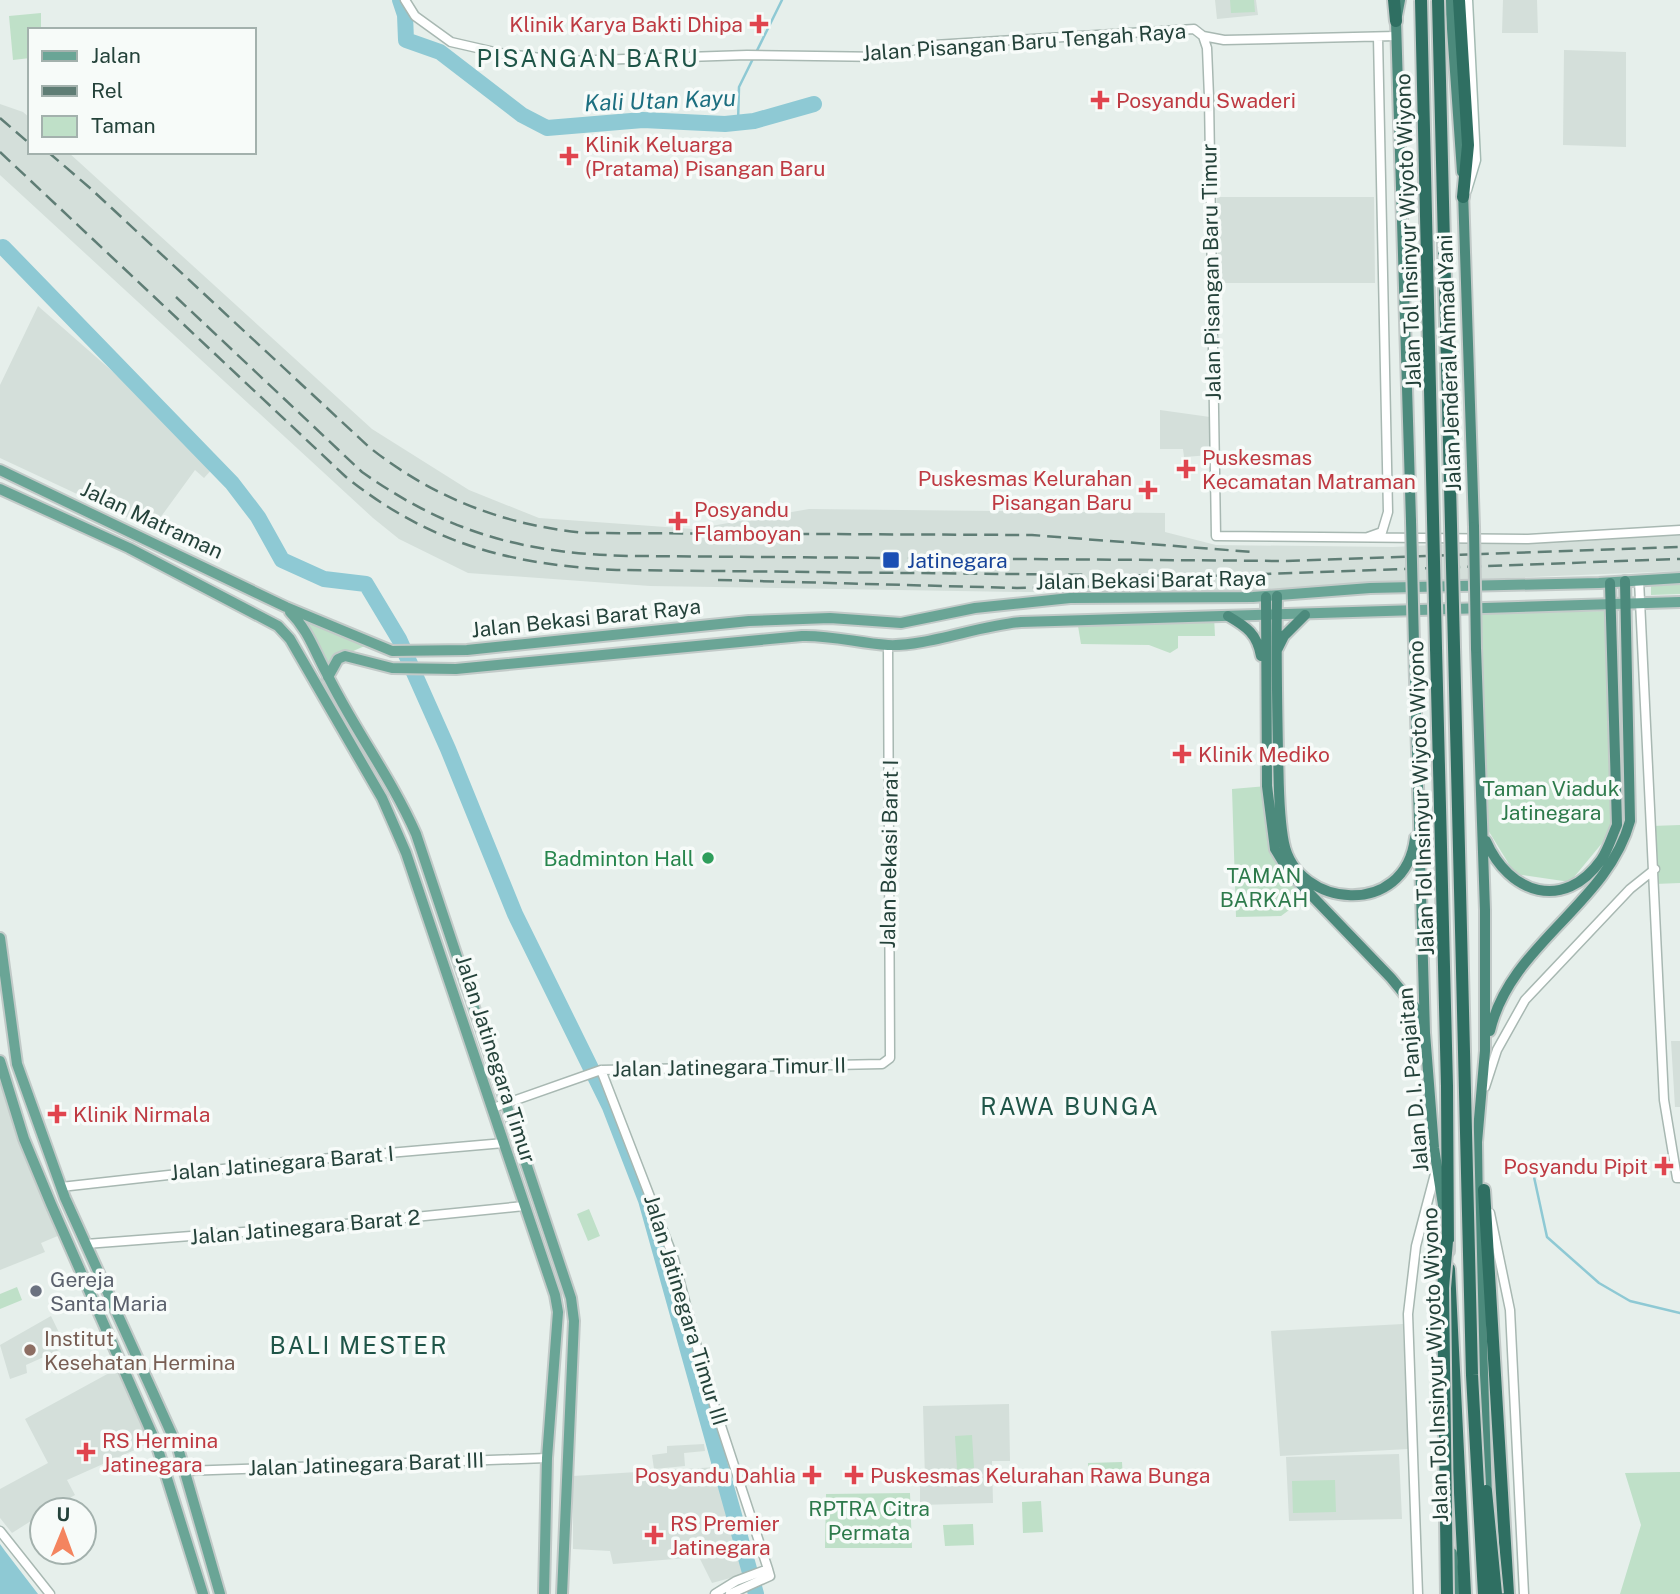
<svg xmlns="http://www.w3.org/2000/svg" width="1680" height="1594" viewBox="0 0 1680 1594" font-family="'Public Sans',sans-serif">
	<rect width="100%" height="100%" fill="#e6efeb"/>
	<!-- built -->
	<path fill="#d4dfda" d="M1215 0H1256L1258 15 1217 19Z
		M1503 0H1537L1538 33H1502Z
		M1564 50 1626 52V147L1563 145Z
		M0 104 23 112 30 118V152H68L372 429 469 490 539 518 694 529 809 509 1165 513V532L1216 545 1393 547 1680 533V571L1482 579 1322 591 1024 592 650 586 468 573 399 539 373 518 0 175Z
		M1374 197 1375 283H1218L1217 197Z
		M38 306 161 414 214 467 204 478 195 470 152 529 0 458V385Z
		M1160 410 1210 417 1211 455 1184 457 1183 449H1160Z
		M1671 1041H1680V1107H1675Z
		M0 1079 60 1235 41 1243 45 1252 0 1270Z
		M51 1316 66 1347 26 1365 27 1373 10 1379 0 1345Z
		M1403 1324 1408 1449 1280 1456 1271 1331Z
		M122 1366 155 1441 67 1480 75 1495 49 1510H42V1514L12 1533 0 1518V1489L48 1463 25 1419Z
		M1009 1404 1010 1461H992L993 1503 920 1505V1480L925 1479 923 1406Z
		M704 1444 705 1451 684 1453 685 1466 654 1469 652 1455 667 1453V1446Z
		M1399 1454 1402 1519 1289 1521 1286 1457Z
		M717 1467 745 1574 712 1583 699 1557 613 1564 610 1551 573 1549V1476Z"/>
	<!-- green -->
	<path fill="#bfe0c8" d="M1230 0H1254L1255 12 1231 13Z
		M41 13V30H30V58L13 60 9 16Z
		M1680 583V594L1651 595V585Z
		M286 607 369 644 340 657 328 676Z
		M1607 611 1617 825 1570 882 1515 874 1488 830 1481 614Z
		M1214 616 1215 636H1178V648L1170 653 1149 645 1081 644 1077 620Z
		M1267 786 1269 810 1311 894 1281 916 1236 917 1232 789Z
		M1680 825V883L1655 884 1652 826Z
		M589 1209 600 1236 588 1241 577 1214Z
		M17 1287 22 1300 0 1309V1294Z
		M972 1435 974 1468 957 1469 955 1436Z
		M1122 1462 1123 1479 1088 1481V1463Z
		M1680 1472V1594H1620L1641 1525 1625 1473Z
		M1335 1480 1336 1512 1293 1513 1292 1481Z
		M910 1493 912 1548H825L826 1494Z
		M1041 1501 1043 1532 1023 1533 1022 1502Z
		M973 1524 974 1545 945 1546 943 1525Z"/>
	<!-- water -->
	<path fill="#8ec9d4" d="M0 1544 5 1551 38 1594H0Z"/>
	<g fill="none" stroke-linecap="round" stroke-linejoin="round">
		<!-- stream -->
		<path stroke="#8ec9d4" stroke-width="2.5" d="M738 123 739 87 782 0
			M0 244 3 247
			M1534 1177 1547 1237 1599 1283 1630 1301 1680 1313"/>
		<!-- river -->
		<path stroke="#8ec9d4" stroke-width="16" d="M400 0 405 15 406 40 440 52 522 115 547 128 643 120 725 124 754 121 814 104
			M3 247 232 483 258 517 282 560 324 579 366 584 399 639 448 749 515 914 610 1107 646 1200 756 1594"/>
		<defs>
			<path id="tertiary" d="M405 0 415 16 451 42 499 53 566 61 747 55 887 57 934 45 1194 29 1203 36 1224 40 1396 36
				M1203 36 1207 48 1209 97 1216 536 1528 539 1680 530
				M1368 537 1382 532 1388 512 1378 37
				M1639 580 1664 1100 1677 1178H1680
				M601 1070 674 1259 704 1374 768 1569 770 1576 730 1594
				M1485 1087 1497 1050 1525 1000 1630 889 1655 869
				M493 1108 601 1070 882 1064 890 1058 888 645
				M61 1187 285 1162 504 1143
				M1490 1213 1510 1310 1524 1594
				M86 1244 335 1225 524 1206
				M184 1471 547 1458
				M0 1531 50 1594
				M715 1594 736 1581 768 1569
				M1418 1594 1408 1314 1416 1246 1436 1170"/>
			<path id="secondary" d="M1466 190 1475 160 1467 0"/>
			<path id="primary" d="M0 470 286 607 392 651 467 650 749 621 830 618 901 623 975 608 1070 598 1253 597 1370 588 1599 583 1680 578
				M0 489 129 548 278 626 290 639 382 798 406 853 555 1295 558 1312 547 1458 544 1594
				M290 612C308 630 314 650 326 672 353 728 391 777 416 834L571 1298 574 1321 562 1594
				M328 677 338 659 345 656 392 668 456 669 802 636C831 635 858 643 888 645 924 647 981 625 1021 622L1680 602
				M0 938 17 1064 65 1198 178 1448 220 1594
				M0 1061 24 1139 51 1204 156 1443 203 1594"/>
			<path id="trunk" d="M1400 0 1396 21 1411 521
				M1450 0 1462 172
				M1463 191 1474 527
				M1277 596C1276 648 1277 700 1278 752 1279 781 1278 813 1284 843 1297 908 1405 919 1415 838
				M1266 597 1267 786 1275 849 1289 872 1391 978 1414 1006 1422 1023
				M1228 616C1247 627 1257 634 1261 656
				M1414 645 1425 1033 1434 1148 1443 1205
				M1476 648 1485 910V1051L1477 1142 1478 1217 1487 1497
				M1277 650 1284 636 1305 615
				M1486 841C1509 894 1564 912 1601 860 1608 850 1612 836 1617 825L1610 583
				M1490 1031C1510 944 1607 905 1630 821L1625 581
				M1452 1553 1455 1594"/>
			<path id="motorway" d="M1394 0 1396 21
				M1459 0 1468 145 1463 197
				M1436 648 1447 1086 1448 1251
				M1484 1190 1508 1594
				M1449 1269 1465 1594"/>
		</defs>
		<!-- tertiary casing -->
		<use href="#tertiary" stroke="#a8b8b2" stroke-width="11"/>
		<!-- secondary casing -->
		<use href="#secondary" stroke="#a4bbb3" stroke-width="13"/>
		<!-- primary casing -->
		<use href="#primary" stroke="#c2cac8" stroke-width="14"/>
		<!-- trunk casing -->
		<use href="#trunk" stroke="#c2cac8" stroke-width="14"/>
		<!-- motorway casing -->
		<use href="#motorway" stroke="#c2cac8" stroke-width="16"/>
		<!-- tertiary -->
		<use href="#tertiary" stroke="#fff" stroke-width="8"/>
		<!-- secondary -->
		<use href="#secondary" stroke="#fff" stroke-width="10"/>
		<!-- primary -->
		<use href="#primary" stroke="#6aa596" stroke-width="10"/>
		<!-- trunk -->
		<use href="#trunk" stroke="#4c8a7c" stroke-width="10"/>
		<!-- motorway -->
		<use href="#motorway" stroke="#2f6f62" stroke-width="12"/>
		<!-- rail -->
		<path stroke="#5f7d75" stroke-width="2.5" stroke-dasharray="14 7" stroke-linecap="butt" d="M0 118 30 144
			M0 152 346 477C430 544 511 565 617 570L1207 576 1680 559
			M48 152 90 188 369 447C433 498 506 526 587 533L1032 535 1253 552
			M176 297 362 472C450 534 526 554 633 556L1286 561 1680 547
			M718 580 1017 588 1106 586"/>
		<defs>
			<path id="trunk-bridge" d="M1411 521 1414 645
				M1474 527 1476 648"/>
			<path id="motorway-bridge" d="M1421 0 1436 648
				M1438 0 1472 1375 1484 1594
				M1447 1241 1443 1288 1447 1594
				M1486 1491 1496 1594"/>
		</defs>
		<!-- trunk-bridge casing -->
		<use href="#trunk-bridge" stroke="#c2cac8" stroke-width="14" stroke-linecap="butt"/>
		<!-- motorway-bridge casing -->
		<use href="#motorway-bridge" stroke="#c2cac8" stroke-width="16" stroke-linecap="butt"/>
		<!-- trunk-bridge -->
		<use href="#trunk-bridge" stroke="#4c8a7c" stroke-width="10"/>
		<!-- motorway-bridge -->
		<use href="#motorway-bridge" stroke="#2f6f62" stroke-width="12"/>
	</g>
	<!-- markers -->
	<g fill="#e0444e" stroke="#f7fbf9" stroke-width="2.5">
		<path d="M755.5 13.5h7v7h7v7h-7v7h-7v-7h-7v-7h7z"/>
		<path d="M1096.5 89.5h7v7h7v7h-7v7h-7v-7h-7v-7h7z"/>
		<path d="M565.5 145.5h7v7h7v7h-7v7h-7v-7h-7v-7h7z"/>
		<path d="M1182.5 458.5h7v7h7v7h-7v7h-7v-7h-7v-7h7z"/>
		<path d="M1144.5 479.5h7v7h7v7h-7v7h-7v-7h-7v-7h7z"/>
		<path d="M674.5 510.5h7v7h7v7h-7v7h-7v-7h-7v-7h7z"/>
		<path d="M1178.5 743.5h7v7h7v7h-7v7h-7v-7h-7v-7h7z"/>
		<path d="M53.5 1103.5h7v7h7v7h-7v7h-7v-7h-7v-7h7z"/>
		<path d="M1660.5 1155.5h7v7h7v7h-7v7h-7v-7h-7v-7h7z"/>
		<path d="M82.5 1441.5h7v7h7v7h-7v7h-7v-7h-7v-7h7z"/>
		<path d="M808.5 1464.5h7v7h7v7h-7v7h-7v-7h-7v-7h7z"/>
		<path d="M850.5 1464.5h7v7h7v7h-7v7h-7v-7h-7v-7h7z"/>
		<path d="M650.5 1524.5h7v7h7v7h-7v7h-7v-7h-7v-7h7z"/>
	</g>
	<rect fill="#1a4fb4" stroke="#f7fbf9" stroke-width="2.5" x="882" y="551" width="18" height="18" rx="3.5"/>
	<circle fill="#2e9e5b" stroke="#f7fbf9" stroke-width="2.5" cx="708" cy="858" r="7"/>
	<circle fill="#6b7280" stroke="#f7fbf9" stroke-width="2.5" cx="36" cy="1291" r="7"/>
	<circle fill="#8d6e63" stroke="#f7fbf9" stroke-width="2.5" cx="30" cy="1350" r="7"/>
	<g text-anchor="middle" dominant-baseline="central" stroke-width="7" stroke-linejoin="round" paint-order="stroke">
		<!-- health labels -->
		<g font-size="21" fill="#be3a42" stroke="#f7fbf9" text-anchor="start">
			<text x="743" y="24" text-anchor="end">Klinik Karya Bakti Dhipa</text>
			<text x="1116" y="100">Posyandu Swaderi</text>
			<text x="585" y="144">Klinik Keluarga<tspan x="585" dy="24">(Pratama) Pisangan Baru</tspan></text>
			<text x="1202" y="457">Puskesmas<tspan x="1202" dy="24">Kecamatan Matraman</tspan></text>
			<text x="1132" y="478" text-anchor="end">Puskesmas Kelurahan<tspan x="1132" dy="24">Pisangan Baru</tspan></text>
			<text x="694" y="509">Posyandu<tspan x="694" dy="24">Flamboyan</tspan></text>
			<text x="1198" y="754">Klinik Mediko</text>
			<text x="73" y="1114">Klinik Nirmala</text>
			<text x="1648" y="1166" text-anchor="end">Posyandu Pipit</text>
			<text x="102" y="1440">RS Hermina<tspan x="102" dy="24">Jatinegara</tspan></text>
			<text x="796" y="1475" text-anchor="end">Posyandu Dahlia</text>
			<text x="870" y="1475">Puskesmas Kelurahan Rawa Bunga</text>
			<text x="670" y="1523">RS Premier<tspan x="670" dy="24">Jatinegara</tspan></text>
		</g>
		<!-- street labels -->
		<g font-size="21" fill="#24423a" stroke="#f7fbf9">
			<text transform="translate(1024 42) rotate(-4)">Jalan Pisangan Baru Tengah Raya</text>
			<text transform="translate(1408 231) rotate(-92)">Jalan Tol Insinyur Wiyoto Wiyono</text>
			<text transform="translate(1211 272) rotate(-91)">Jalan Pisangan Baru Timur</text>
			<text transform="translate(1449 363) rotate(-92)">Jalan Jenderal Ahmad Yani</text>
			<text transform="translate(152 520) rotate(25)">Jalan Matraman</text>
			<text transform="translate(1151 580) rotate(-1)">Jalan Bekasi Barat Raya</text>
			<text transform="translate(586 618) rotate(-6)">Jalan Bekasi Barat Raya</text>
			<text transform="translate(1421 798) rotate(-92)">Jalan Tol Insinyur Wiyoto Wiyono</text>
			<text transform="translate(889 854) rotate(-89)">Jalan Bekasi Barat I</text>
			<text transform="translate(496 1059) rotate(72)">Jalan Jatinegara Timur</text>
			<text transform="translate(729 1067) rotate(-1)">Jalan Jatinegara Timur II</text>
			<text transform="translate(1413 1080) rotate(-95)">Jalan D. I. Panjaitan</text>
			<text transform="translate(282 1163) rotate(-5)">Jalan Jatinegara Barat I</text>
			<text transform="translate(305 1227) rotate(-5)">Jalan Jatinegara Barat 2</text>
			<text transform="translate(686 1310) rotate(73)">Jalan Jatinegara Timur III</text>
			<text transform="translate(1435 1365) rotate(-92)">Jalan Tol Insinyur Wiyoto Wiyono</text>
			<text transform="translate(366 1464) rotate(-2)">Jalan Jatinegara Barat III</text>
		</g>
		<!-- transit labels -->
		<g font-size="21" fill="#164399" stroke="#f7fbf9" text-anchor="start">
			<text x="907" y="560">Jatinegara</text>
		</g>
		<!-- park labels -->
		<g font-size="21" fill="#2d7a4b" stroke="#f7fbf9">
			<text x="1551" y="788">Taman Viaduk<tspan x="1551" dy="24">Jatinegara</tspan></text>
			<text x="1264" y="875">TAMAN<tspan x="1264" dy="24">BARKAH</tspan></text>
			<text x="869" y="1508">RPTRA Citra<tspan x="869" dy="24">Permata</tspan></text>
		</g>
		<!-- leisure labels -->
		<g font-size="21" fill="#27864d" stroke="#f7fbf9" text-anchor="end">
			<text x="694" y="858">Badminton Hall</text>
		</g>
		<!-- worship labels -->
		<g font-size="21" fill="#5b616d" stroke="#f7fbf9" text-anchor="start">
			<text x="50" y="1279">Gereja<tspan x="50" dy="24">Santa Maria</tspan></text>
		</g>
		<!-- education labels -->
		<g font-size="21" fill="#785e54" stroke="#f7fbf9" text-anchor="start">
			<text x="44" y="1338">Institut<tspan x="44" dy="24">Kesehatan Hermina</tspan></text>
		</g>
		<!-- water labels -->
		<g font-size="23" font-style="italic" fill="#1c6f80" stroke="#f7fbf9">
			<text transform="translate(660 100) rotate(-2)">Kali Utan Kayu</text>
		</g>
		<!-- quarter labels -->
		<g font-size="24" letter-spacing="2" fill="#1f5548" stroke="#f7fbf9">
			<text x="588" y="58">PISANGAN BARU</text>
			<text x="1070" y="1106">RAWA BUNGA</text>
			<text x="359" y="1345">BALI MESTER</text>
		</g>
	</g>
	<!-- legend -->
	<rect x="28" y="28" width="228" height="126" fill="#f7fbf9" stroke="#a3b1ad" stroke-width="2"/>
	<rect x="42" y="51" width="35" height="10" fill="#6aa596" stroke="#a3b1ad" stroke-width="2"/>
	<text x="91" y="63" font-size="21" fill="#24423a">Jalan</text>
	<rect x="42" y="86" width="35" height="10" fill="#5f7d75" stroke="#a3b1ad" stroke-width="2"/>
	<text x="91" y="98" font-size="21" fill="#24423a">Rel</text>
	<rect x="42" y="116" width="35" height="21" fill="#bfe0c8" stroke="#a3b1ad" stroke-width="2"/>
	<text x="91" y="133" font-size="21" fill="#24423a">Taman</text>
	<!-- north arrow -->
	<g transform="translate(63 1531) rotate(1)"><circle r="33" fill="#f7fbf9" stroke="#a3b1ad" stroke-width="2"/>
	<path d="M0-5L12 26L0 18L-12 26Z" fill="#f4845f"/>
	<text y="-10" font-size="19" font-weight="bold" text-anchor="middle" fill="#24423a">U</text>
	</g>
</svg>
